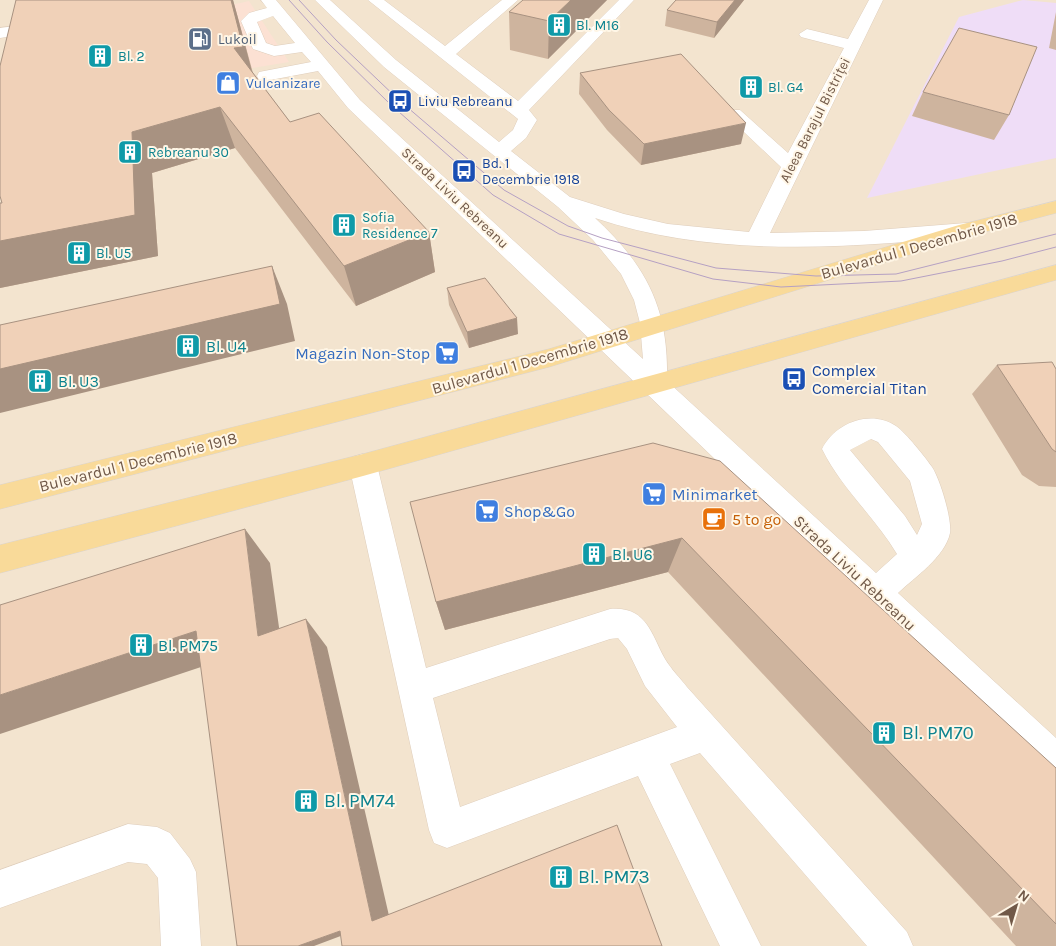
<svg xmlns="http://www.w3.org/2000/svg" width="1056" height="946" viewBox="0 0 1056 946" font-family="Karla,sans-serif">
	<rect width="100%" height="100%" fill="#fbf2e0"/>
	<!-- residential -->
	<path fill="#f3e4cf" d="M0 0H1056V946H0Z"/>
	<!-- commercial -->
	<path fill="#fce1d3" d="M249 1 289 62 181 80 174 18Z"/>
	<!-- education -->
	<path fill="#efddf7" d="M1023 0 1056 3V158L867 198 959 17Z"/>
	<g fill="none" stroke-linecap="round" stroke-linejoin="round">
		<defs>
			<path id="minor" d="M261 0H276L360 100 643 359 640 323 634 300 621 274 593 240 558 207 384 67 315 0H330L396 60 499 142 513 130 518 119 368 0H384L445 46 502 0H518L456 54 518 101 619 0H634L529 110 537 120 526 138 511 151 570 197 624 214 668 224 749 232 781 167 725 114 728 110H740L788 153 844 48 801 37 799 34 807 29 848 39 869 0H883L770 233 864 231 966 223 973 225 977 230 973 235C947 242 917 241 891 243 791 250 690 250 595 218 647 266 669 309 667 381L876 573 897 554C875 517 841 488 822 449 835 423 870 409 896 426 906 433 925 457 932 467 940 479 952 519 950 533 945 557 915 577 898 593L1056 738V780L1044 774 348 108 318 71 265 81 259 80 257 76 259 72 311 62 302 52 274 56 253 49 241 21 249 13 267 8ZM273 16 295 43 275 46 266 43 257 22ZM871 439 878 442 910 481 922 524 917 535 905 516 850 450Z
				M46 22 54 27 52 30 0 38V28Z
				M363 454 373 457 377 465 426 668 610 609C647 606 651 634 665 659 671 669 680 678 687 687L907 932 913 946H867L700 753 670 764 761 946H720L638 776 447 848 434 843 429 830 349 465 353 457ZM618 638 627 649 645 686 677 727 460 807 433 698 610 639Z
				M128 824 157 827 170 833 190 859 196 872 201 946H161L158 878 147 864 128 862 0 908V870Z"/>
			<path id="major" d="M1056 201V213L973 235 549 367 0 509V485L549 349 959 225Z
				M1056 265V280L363 476 0 573V545L363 454Z"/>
		</defs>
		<!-- minor casing -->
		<use href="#minor" stroke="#dfcebc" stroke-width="1"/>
		<!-- major casing -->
		<use href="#major" stroke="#dad4cf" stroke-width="1"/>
		<!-- minor -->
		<use href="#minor" fill="#fff" fill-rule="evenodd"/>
		<!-- major -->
		<use href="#major" fill="#f9da99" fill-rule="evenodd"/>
		<!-- tram -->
		<path stroke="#b5a0c3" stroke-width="1" d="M289 0 327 42 390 104 493 195 559 234 713 279 781 287 901 281 1002 261 1056 247
			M299 0 336 40 400 101 504 190 568 226 602 238 716 268 816 276 896 274 1056 234"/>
	</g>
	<!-- wall -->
	<path fill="#ceb49e" d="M16 0H233L238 18 253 73 290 122 429 232 435 272 356 306 235 148 152 173 158 256 0 288V203H2Z
		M607 0 548 59 510 50 509 12Z
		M676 0H744L714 38 665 26 667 10Z
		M1056 12V50L1049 48Z
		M580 73 741 144 641 165 607 130 579 94Z
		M923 92 1009 115 994 140 912 116Z
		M447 288 518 334 469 348 449 305Z
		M997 365 1056 369V487L1039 486 1022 475 972 394Z
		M653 443 1056 768V946H1016L668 572 445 630 436 602Z"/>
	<!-- shaded-wall -->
	<path fill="#a89281" d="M231 0H233L238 18 256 87 234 48Z
		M571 0H607L548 59 549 21Z
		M735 0H744L714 38 717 22Z
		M220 107 235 148 152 173 158 256 0 288V241L132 132Z
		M746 123 741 144 641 165 644 144Z
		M429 232 435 272 356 306 344 266Z
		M272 266 287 304 295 341 0 413V369Z
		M517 318 518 334 469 348 467 332Z
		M245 529 270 563 284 663 258 636Z
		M682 538 668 572 445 630 436 602Z
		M306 619 327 647 390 920 372 921Z
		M196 631 228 658 0 734V695Z
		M362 928 314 946H298L340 931Z"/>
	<!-- building -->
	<path fill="#f0d1b8" stroke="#a89281" d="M16 0H231L243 47 234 48 290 122 319 113 429 232 344 266 220 107 132 132 135 215 0 241V203H2L0 196V66Z
		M523 0H571L549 21 509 12Z
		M676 0H735L717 22 667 10Z
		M959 28 1037 47 1009 115 923 92Z
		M681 54 746 123 644 144 609 110 580 73Z
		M272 266 280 304 0 369V325Z
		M485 278 517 318 467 332 447 288Z
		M1052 362 1056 369V452L1052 449 997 365Z
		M653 443 720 461 1056 768V924L682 538 436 602 410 502Z
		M245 529 258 636 306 619 372 921 617 825 662 946H342L340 931 298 946H237L196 631 0 695V605Z"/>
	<!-- icons -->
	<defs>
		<symbol id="building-square" viewBox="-11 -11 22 22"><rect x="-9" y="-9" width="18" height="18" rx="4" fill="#0f9aa8" stroke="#fff6e6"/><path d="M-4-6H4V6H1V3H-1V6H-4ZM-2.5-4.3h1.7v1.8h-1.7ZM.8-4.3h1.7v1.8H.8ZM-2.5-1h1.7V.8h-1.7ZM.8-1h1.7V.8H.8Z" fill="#fff"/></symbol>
		<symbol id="fuel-square" viewBox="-11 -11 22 22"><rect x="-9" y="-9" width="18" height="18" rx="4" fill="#5c6f8a" stroke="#fff6e6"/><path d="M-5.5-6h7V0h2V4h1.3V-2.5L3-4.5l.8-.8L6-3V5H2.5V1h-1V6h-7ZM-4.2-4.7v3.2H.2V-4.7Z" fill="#fff"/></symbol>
		<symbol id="shop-square" viewBox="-11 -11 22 22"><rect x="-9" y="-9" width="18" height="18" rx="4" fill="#3f7fe0" stroke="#fff6e6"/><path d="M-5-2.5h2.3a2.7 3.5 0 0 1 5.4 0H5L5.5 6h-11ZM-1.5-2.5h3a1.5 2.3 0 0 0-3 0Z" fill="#fff"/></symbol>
		<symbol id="bus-square" viewBox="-11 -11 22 22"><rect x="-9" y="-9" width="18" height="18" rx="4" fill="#1a4fb4" stroke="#fff6e6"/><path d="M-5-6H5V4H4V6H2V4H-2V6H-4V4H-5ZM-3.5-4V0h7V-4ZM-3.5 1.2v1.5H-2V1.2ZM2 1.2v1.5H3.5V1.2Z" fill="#fff"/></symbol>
		<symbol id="supermarket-square" viewBox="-11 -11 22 22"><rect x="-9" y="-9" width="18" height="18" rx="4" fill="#3f7fe0" stroke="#fff6e6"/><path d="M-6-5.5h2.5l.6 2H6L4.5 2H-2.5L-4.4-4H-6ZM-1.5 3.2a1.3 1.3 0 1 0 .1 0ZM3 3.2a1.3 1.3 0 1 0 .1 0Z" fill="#fff"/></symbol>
		<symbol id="cafe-square" viewBox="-11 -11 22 22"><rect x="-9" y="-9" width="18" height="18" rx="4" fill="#e8710a" stroke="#fff6e6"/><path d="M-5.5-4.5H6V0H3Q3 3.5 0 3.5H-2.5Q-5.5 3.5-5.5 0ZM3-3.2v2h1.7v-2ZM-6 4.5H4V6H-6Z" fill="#fff"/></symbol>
	</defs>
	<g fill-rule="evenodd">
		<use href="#building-square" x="545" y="11" width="28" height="28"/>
		<use href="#fuel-square" x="186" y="25" width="28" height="28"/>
		<use href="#building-square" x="86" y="42" width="28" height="28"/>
		<use href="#shop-square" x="214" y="69" width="28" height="28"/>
		<use href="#building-square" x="737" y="73" width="28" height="28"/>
		<use href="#bus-square" x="386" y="87" width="28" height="28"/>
		<use href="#building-square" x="116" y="138" width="28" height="28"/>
		<use href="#bus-square" x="450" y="157" width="28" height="28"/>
		<use href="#building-square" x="330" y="211" width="28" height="28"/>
		<use href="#building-square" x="65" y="239" width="28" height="28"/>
		<use href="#building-square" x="174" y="332" width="28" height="28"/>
		<use href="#supermarket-square" x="433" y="339" width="28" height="28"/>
		<use href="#bus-square" x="780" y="365" width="28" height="28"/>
		<use href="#building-square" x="26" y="367" width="28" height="28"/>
		<use href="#supermarket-square" x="640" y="480" width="28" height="28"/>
		<use href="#supermarket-square" x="473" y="497" width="28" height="28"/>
		<use href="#cafe-square" x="700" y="505" width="28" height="28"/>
		<use href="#building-square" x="580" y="540" width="28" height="28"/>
		<use href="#building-square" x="127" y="631" width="28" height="28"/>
		<use href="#building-square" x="870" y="719" width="28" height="28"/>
		<use href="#building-square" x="292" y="787" width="28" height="28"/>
		<use href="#building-square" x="547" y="863" width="28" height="28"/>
	</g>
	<g text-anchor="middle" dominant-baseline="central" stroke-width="4" stroke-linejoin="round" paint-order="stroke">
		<!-- far-culture labels -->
		<g font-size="14" fill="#0d838f" stroke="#fff6e6" text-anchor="start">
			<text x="576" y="25">Bl. M16</text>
			<text x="118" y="56">Bl. 2</text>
			<text x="768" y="87">Bl. G4</text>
			<text x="148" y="152">Rebreanu 30</text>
			<text x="362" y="217">Sofia<tspan x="362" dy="16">Residence 7</tspan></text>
			<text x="96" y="253">Bl. U5</text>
		</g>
		<!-- far-service labels -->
		<g font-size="14" fill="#4e5e75" stroke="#fff6e6" text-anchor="start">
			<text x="218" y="39">Lukoil</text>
		</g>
		<!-- far-shop labels -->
		<g font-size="14" fill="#366cbe" stroke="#fff6e6" text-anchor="start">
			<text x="246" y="83">Vulcanizare</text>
		</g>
		<!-- far-transit labels -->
		<g font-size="14" fill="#164399" stroke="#fff6e6" text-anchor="start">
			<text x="418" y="101">Liviu Rebreanu</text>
			<text x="482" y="163">Bd. 1<tspan x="482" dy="16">Decembrie 1918</tspan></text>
		</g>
		<!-- far-street labels -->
		<g font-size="14" fill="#715948" stroke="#fff6e6">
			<text transform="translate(815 120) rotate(-63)">Aleea Barajul Bistriței</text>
			<text transform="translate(455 198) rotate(43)">Strada Liviu Rebreanu</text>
		</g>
		<!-- street labels -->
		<g font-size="16" fill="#715948" stroke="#fff6e6">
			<text transform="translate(919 246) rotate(-16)">Bulevardul 1 Decembrie 1918</text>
			<text transform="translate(530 361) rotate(-16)">Bulevardul 1 Decembrie 1918</text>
			<text transform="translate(138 462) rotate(-14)">Bulevardul 1 Decembrie 1918</text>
			<text transform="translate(855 573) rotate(43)">Strada Liviu Rebreanu</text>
		</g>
		<!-- culture labels -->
		<g font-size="16" fill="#0d838f" stroke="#fff6e6" text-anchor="start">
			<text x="206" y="346">Bl. U4</text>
			<text x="58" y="381">Bl. U3</text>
			<text x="612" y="554">Bl. U6</text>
			<text x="158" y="645">Bl. PM75</text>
		</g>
		<!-- shop labels -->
		<g font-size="16" fill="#366cbe" stroke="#fff6e6" text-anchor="start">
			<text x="430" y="353" text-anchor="end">Magazin Non-Stop</text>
			<text x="672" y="494">Minimarket</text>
			<text x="504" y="511">Shop&amp;Go</text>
		</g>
		<!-- transit labels -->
		<g font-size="16" fill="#164399" stroke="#fff6e6" text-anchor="start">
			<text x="812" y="370">Complex<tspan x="812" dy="18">Comercial Titan</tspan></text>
		</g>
		<!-- food labels -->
		<g font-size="16" fill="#c56008" stroke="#fff6e6" text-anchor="start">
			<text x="732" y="519">5 to go</text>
		</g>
		<!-- near-culture labels -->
		<g font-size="19" fill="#0d838f" stroke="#fff6e6" text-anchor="start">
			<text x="902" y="733">Bl. PM70</text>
			<text x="324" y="801">Bl. PM74</text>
			<text x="578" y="877">Bl. PM73</text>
		</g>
	</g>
	<!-- north arrow -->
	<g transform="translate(1016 906) rotate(38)" stroke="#fff6e6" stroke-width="4" paint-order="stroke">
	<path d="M0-4L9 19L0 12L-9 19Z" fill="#715948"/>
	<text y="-8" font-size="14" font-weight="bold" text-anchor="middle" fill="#715948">N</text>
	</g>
</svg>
